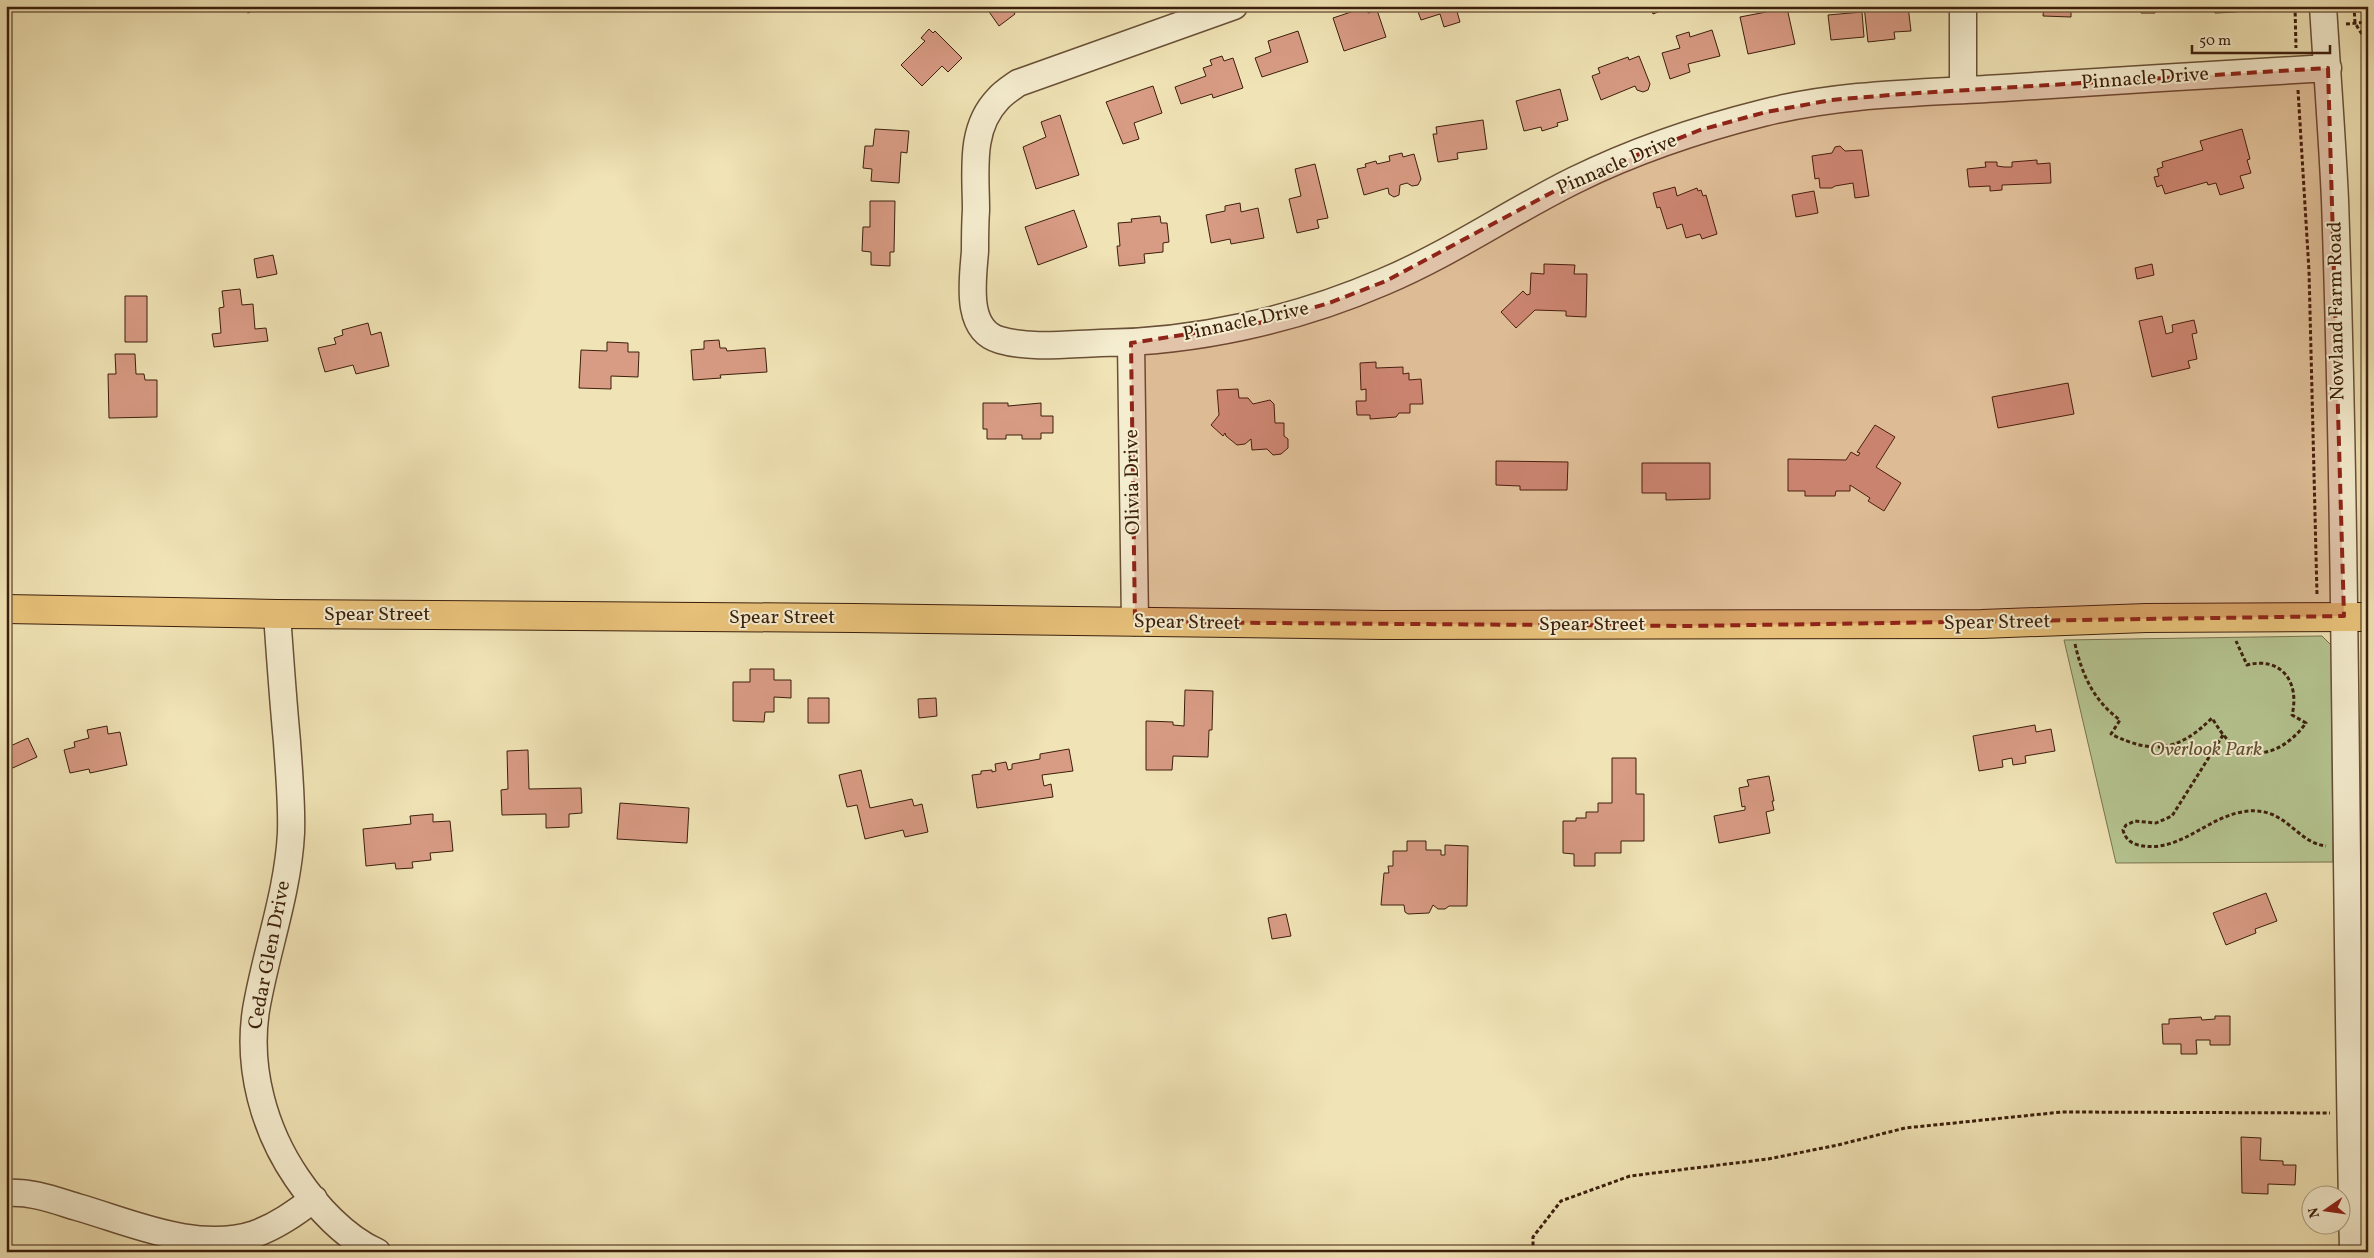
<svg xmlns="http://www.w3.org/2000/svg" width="2374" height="1258" viewBox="0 0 2374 1258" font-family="Vollkorn,serif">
	<rect width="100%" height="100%" fill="#f0e3b5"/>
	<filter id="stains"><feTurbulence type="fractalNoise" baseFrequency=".004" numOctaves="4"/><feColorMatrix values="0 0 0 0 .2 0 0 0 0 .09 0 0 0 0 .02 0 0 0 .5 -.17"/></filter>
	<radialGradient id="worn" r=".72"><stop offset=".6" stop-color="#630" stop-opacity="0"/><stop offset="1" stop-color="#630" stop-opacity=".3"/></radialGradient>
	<!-- green -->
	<path fill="#b5c591" stroke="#78724e" d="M2322 636 2331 645 2333 862 2116 863 2064 640Z"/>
	<!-- building -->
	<path fill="#d89b84" stroke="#3c1f0c" d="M985 6H1010L1015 14 999 26Z
		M1416 6H1462L1456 8 1460 22 1444 27 1440 14 1421 20Z
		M1650 6H1662L1663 10 1653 14Z
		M1864 6H1908L1911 31 1894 32 1895 39 1868 42Z
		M2044 6H2071V17L2043 16Z
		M2123 6H2160L2161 8H2155V13H2141V8L2123 9Z
		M2215 6H2236V12L2215 13Z
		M1366 7 1368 13 1377 10 1386 37 1344 51 1333 18Z
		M1787 8 1795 44 1748 54 1740 17Z
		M1862 12 1864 37 1831 40 1828 15Z
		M929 29 933 33 935 31 962 58 948 72 942 66 922 86 901 65 925 41 921 38Z
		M1712 30 1720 56 1688 64 1690 72 1670 79 1662 53 1680 48 1676 36 1689 32 1690 37Z
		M1298 31 1308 62 1262 77 1255 58 1271 52 1268 41Z
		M1222 56 1224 61 1233 58 1243 88 1213 98 1212 94 1181 104 1175 87 1206 76 1203 68 1212 65 1210 60Z
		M1639 56 1650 84 1648 90 1643 92 1637 90 1635 86 1601 100 1592 76 1600 73 1598 68 1628 57 1629 60Z
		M1153 86 1162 113 1134 123 1139 139 1123 144 1106 102Z
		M1560 89 1568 120 1557 123 1558 126 1542 131 1541 127 1524 131 1516 101Z
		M1060 115 1079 175 1036 189 1023 147 1046 137 1041 122Z
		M1483 120 1487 149 1457 153 1458 159 1438 162 1433 134H1437L1436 127Z
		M875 129 909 131 907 153 901 152 899 183 871 181 872 169 863 168 865 146H873Z
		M2242 129 2250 159 2247 160 2251 173 2240 176 2244 188 2220 195 2216 183 2208 185 2207 182 2165 194 2162 185 2157 187 2154 177 2159 176 2157 169 2163 167 2162 162 2203 150 2200 141Z
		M1840 146 1845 151 1862 150 1869 196 1855 198 1853 183 1835 186 1832 188H1820L1819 178 1815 179 1812 156 1832 153 1835 147Z
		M1402 153 1403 157 1414 154 1421 179 1418 185 1412 186 1407 183 1400 185 1399 195 1394 197 1389 194 1388 188 1364 195 1357 169 1366 167 1365 164 1376 161 1377 164 1390 161 1389 156Z
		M2037 160V164L2050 163 2051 183 2002 185V190L1990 191V186L1969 187 1967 169 1986 167 1985 162H1997V166L2004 167H2012V162Z
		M1315 164 1328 218 1317 220 1319 228 1297 233 1289 199 1301 196 1295 169Z
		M1675 187 1677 196 1697 188 1698 191 1701 190 1703 196 1706 195 1717 234 1702 239 1700 234 1686 238 1682 224 1667 229 1660 207 1657 208 1653 193Z
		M1814 191 1818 213 1796 217 1792 195Z
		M870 201H895L894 252H890V266L871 265V252L862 251 863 227H870Z
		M1240 203 1241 212 1258 208 1264 238 1231 244 1230 239 1211 243 1206 215 1225 211V206Z
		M1074 210 1087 247 1038 265 1025 227Z
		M1160 216 1161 223H1167L1169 242 1163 243V252L1144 254 1145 263 1119 266 1117 246H1120L1118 223 1132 222 1131 219Z
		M273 255 277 274 257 278 254 259Z
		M1544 264 1575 265 1574 274H1587L1586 317 1566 316V311L1535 310 1516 328 1501 312 1523 291 1527 295 1530 294 1531 273 1544 274Z
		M2152 264 2154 275 2137 279 2135 268Z
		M240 289 242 305 253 304 255 329 266 328 268 341 214 347 212 334 221 333 219 308 224 307 222 291Z
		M125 296H147V342H125Z
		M2162 316 2166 334 2173 332 2172 325 2194 320 2197 333 2192 334 2197 359 2188 361 2190 368 2152 377 2139 321Z
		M368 323 371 335 381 332 389 366 356 374 353 365 325 372 318 348 336 344 334 338 343 335 342 330Z
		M719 340 720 348H726L727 351 765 348 767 372 720 375 721 378 693 380 691 350 704 349V341Z
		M607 342 628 343V352H639L638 377 611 376V389L579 388 581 350 607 351Z
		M115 354H135L136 374H144L145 380H157V417L109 418 108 374H116Z
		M1376 362V368L1403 367V374L1409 373V380L1421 379 1423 404H1410V413H1399L1396 417 1370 419V415H1357L1356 401H1366V389L1361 390 1360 363Z
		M2068 383 2074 414 1998 428 1992 397Z
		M1238 389 1239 398H1248L1253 404 1270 400 1274 404 1275 423H1284V436L1288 439V448L1281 454 1273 455 1267 449 1252 450 1251 439 1245 444 1237 445 1226 436 1225 433 1223 436 1211 425 1219 415 1217 390Z
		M983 403H1008V406L1041 403V416H1053V433H1041V439H1022V435H1006V439H987V429H983Z
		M1875 425 1895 437 1876 467 1901 483 1884 511 1868 501 1870 498 1850 485V491H1836L1835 496H1805V491H1788V459L1846 460 1851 452 1858 456 1860 453 1857 452Z
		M1496 461 1568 462 1567 490H1520V486L1496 485Z
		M1642 463H1710V499L1666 500V493H1642Z
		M750 669H774V680H791V698L774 697V712H765L764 722 733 721V682H750Z
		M1185 690 1213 691 1212 730H1209L1208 757 1173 756 1172 770H1146V721L1173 722V725L1184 726Z
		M808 698H829V723H808Z
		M936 698 937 716 919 718 918 699Z
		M2035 725 2036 732 2051 729 2055 751 2025 756 2026 763 2013 765 2012 758 2002 760 2003 767 1979 771 1973 736Z
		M107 726 108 734 120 732 127 765 90 773 89 769 70 773 64 750 75 747 74 742 89 738 87 730Z
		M28 738 37 757 6 771V748Z
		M1069 749 1073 771 1042 775 1044 786 1051 784 1053 797 977 808 972 775 981 774V771L992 770V772L996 771 995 764 1006 762 1008 770 1012 769V764L1040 759V754Z
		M528 750 529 789 581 788 582 813 569 814V827L546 828V814L502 815 501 790 508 789 507 751Z
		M1612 758H1636V794H1644V841H1621V853H1595V866H1574V854L1563 853V821H1576V818H1586V812H1598V803H1612Z
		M861 770 870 808 912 799 914 806 922 804 928 832 905 837 903 830 865 839 857 805 847 807 839 775Z
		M1769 776 1774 801H1772L1774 810 1766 812 1770 833 1719 843 1714 816 1745 810V806L1742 807 1739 788 1749 786 1747 780Z
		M620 803 689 808 687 843 617 839Z
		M433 814V822L450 821 453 851 430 853 431 860 412 862 413 868 396 869 395 863 366 866 363 829 411 824 410 816Z
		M1407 841H1426V850H1441V855H1445V845L1468 846 1467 906H1449L1445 909H1438L1433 905 1429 913 1408 914 1405 912 1404 905H1381L1384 873H1389L1388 866H1393V851H1407Z
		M2266 893 2277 921 2255 929 2256 933 2226 945 2213 913Z
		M1286 914 1291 936 1272 939 1268 918Z
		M2215 1016H2230V1045H2210V1040H2196L2197 1054H2181V1044H2163L2162 1024H2169V1019L2201 1017 2202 1020 2215 1019Z
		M2241 1137 2261 1138 2260 1160 2283 1161V1165H2296L2295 1185 2268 1184V1194L2242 1193Z"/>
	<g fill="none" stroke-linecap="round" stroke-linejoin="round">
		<defs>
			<path id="minor" d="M1234 6 1018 83C1011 88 1003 93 998 99 969 129 976 172 976 210 975 224 975 238 975 251 973 279 964 330 1000 340 1031 349 1068 344 1100 343 1196 342 1295 320 1383 282 1450 254 1510 212 1575 180 1634 151 1699 129 1763 113 1841 93 1923 93 2003 88 2111 81 2220 74 2328 68
				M1963 6V90
				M2323 6C2327 71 2332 135 2335 200 2347 549 2345 900 2353 1249
				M1131 343 1135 622
				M277 614C280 657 283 700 287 742 289 772 292 803 291 833 288 893 266 951 256 1010 247 1068 264 1130 297 1178 316 1206 345 1238 377 1252
				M6 1193C31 1191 54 1200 77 1207 133 1223 197 1253 255 1234 277 1226 295 1213 314 1199"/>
			<path id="major" d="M6 609 277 614 854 618 1383 625 1982 624 2146 618 2368 617"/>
		</defs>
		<!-- minor casing -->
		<use href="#minor" stroke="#695036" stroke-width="29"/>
		<!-- major casing -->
		<use href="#major" stroke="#3c1f0c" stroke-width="30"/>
		<!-- path -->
		<path stroke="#3c1f0c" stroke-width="3" stroke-dasharray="4 2.5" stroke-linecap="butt" d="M246 6 249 13
			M2295 6 2296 48
			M2354 6 2355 23 2368 44
			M2346 24 2368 22
			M2298 90 2309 271 2317 595
			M2075 644C2082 675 2094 701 2120 720L2111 734C2153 755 2179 751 2212 718 2219 729 2225 740 2237 747 2263 763 2291 744 2306 723L2292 715C2300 683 2282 656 2247 665L2236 641
			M2223 735 2172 816 2156 823 2135 821 2126 825 2123 830C2125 838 2130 843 2138 845 2176 854 2202 822 2237 813 2285 801 2293 842 2326 846
			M1533 1252V1237L1561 1201 1630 1176 1768 1159 1838 1145 1905 1128 2062 1112 2330 1113"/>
		<!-- minor -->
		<use href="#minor" stroke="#f5edcf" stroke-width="26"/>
		<!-- major -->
		<use href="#major" stroke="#e8c27a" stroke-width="28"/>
	</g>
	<!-- marked area -->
	<path fill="#8f2418" fill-opacity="0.2" stroke="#8f2418" stroke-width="4" stroke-dasharray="10 6" stroke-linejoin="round" d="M2328 68 2344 616 1688 626 1135 622 1131 343 1264 322 1329 303 1386 281 1577 179 1700 130 1766 112 1831 100 1902 94Z"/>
	<g text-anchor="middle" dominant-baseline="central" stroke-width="4" stroke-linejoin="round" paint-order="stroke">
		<!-- street labels -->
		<g font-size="20" fill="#3c1f0c" stroke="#f5edcf">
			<text transform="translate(2145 79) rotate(-4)">Pinnacle Drive</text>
			<text transform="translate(1617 165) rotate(-23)">Pinnacle Drive</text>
			<text transform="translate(2337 311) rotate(-91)">Nowland Farm Road</text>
			<text transform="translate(1246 322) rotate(-12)">Pinnacle Drive</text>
			<text transform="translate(1133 482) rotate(-91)">Olivia Drive</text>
			<text x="377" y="615">Spear Street</text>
			<text x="782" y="618">Spear Street</text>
			<text transform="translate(1187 623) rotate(1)">Spear Street</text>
			<text transform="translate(1997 623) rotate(-1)">Spear Street</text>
			<text x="1592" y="625">Spear Street</text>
			<text transform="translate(270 955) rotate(-79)">Cedar Glen Drive</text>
		</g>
		<!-- park labels -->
		<g font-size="20" font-style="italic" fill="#605134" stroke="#f5edcf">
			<text x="2206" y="750">Overlook Park</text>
		</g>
	</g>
	<!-- margin -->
	<rect width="2374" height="1258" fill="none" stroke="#f0e3b5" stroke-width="25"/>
	<rect x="8" y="8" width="2359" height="1243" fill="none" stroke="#3c1f0c" stroke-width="2.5"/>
	<rect x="12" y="12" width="2349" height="1233" fill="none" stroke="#3c1f0c"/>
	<!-- north arrow -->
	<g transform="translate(2326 1210) rotate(257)"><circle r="24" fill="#f5edcf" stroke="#ab9b81"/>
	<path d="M0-4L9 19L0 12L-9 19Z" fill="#8f2418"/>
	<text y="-8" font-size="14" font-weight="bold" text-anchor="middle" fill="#3c1f0c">N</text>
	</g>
	<!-- scale -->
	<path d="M2192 45v8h138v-8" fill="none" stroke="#3c1f0c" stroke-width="2.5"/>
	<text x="2199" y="45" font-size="15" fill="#3c1f0c" stroke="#f5edcf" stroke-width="4" paint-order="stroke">50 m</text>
	<rect width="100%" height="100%" filter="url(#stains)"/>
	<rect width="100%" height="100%" fill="url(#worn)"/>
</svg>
